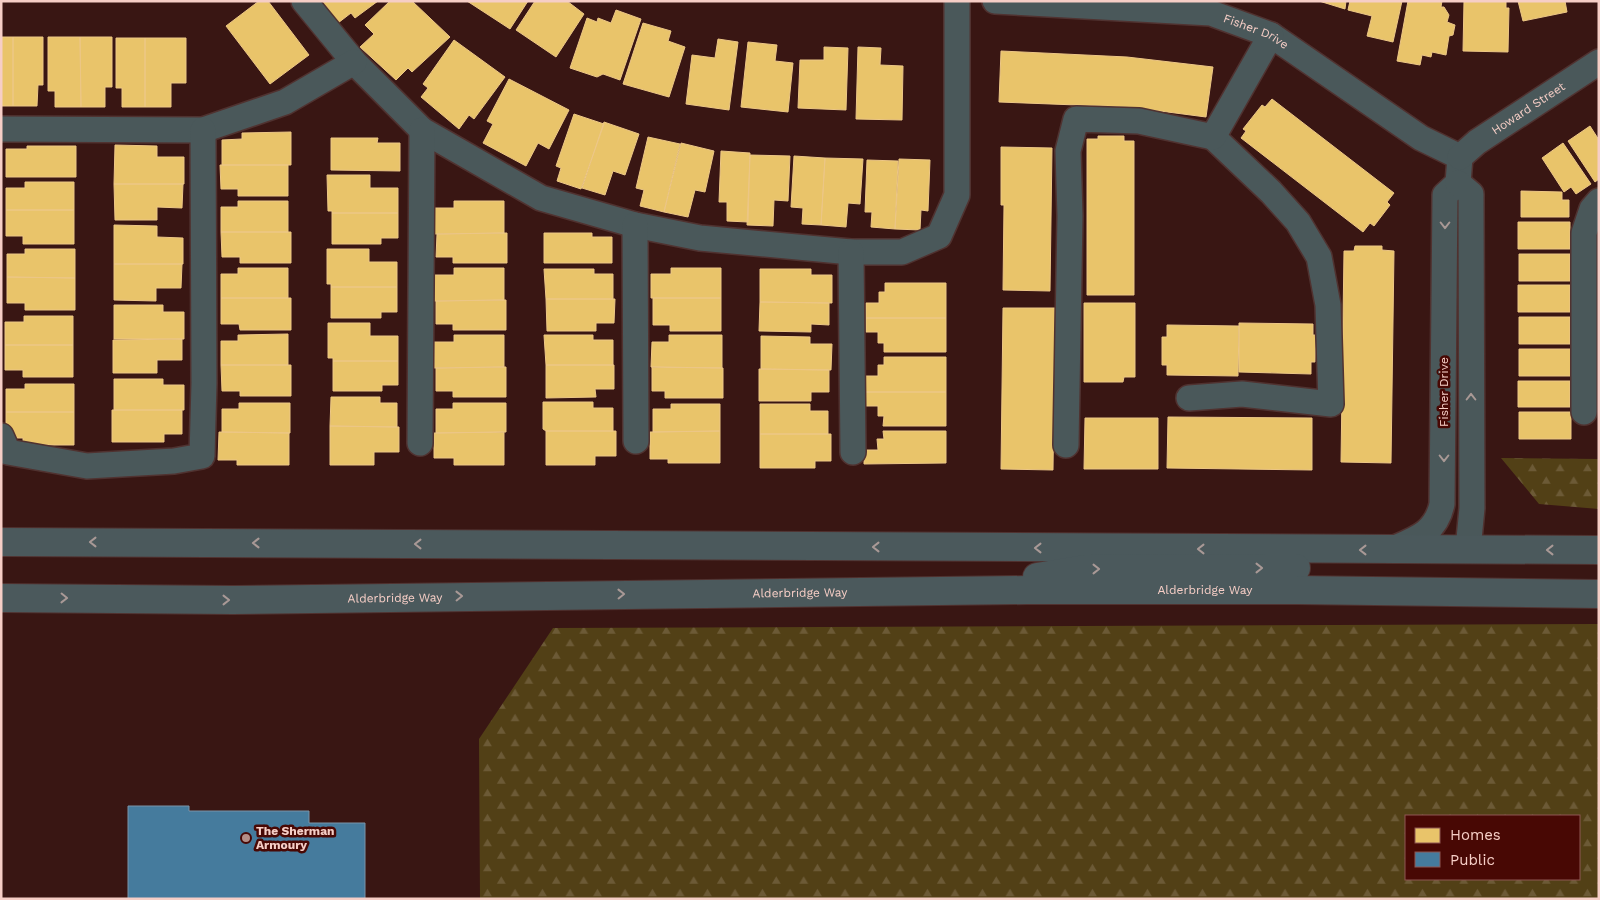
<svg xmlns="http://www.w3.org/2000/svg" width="1600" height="900" viewBox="0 0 1600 900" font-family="'Work Sans',sans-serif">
	<defs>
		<pattern id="forest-firs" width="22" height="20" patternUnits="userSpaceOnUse" patternTransform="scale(1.25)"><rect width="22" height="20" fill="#524016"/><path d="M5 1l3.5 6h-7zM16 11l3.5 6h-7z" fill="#6c5a36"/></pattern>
	</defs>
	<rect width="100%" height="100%" fill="#391613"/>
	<!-- forest -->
	<path fill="url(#forest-firs)" fill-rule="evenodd" d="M1501 458 1599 459V509L1539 504Z
		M1599 624V899H480L479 739 553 628ZM1406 816H1579V879H1406Z"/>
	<!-- homes -->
	<path fill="#e9c46a" stroke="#edc786" d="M259 1H268L309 55 270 84 226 26Z
		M322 1H378L355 18 351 13 338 23Z
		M390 1H412L450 37 412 72 408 68 396 80 360 47 374 34 365 25Z
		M467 1H528L510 29Z
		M535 1H567L584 14 556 57 516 30Z
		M1319 1H1346L1345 9Z
		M1350 1H1402L1393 42 1367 36 1372 16 1348 10Z
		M1408 1H1442L1441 7H1444L1449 15 1447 22 1455 25 1453 35 1449 36 1446 55 1432 52 1431 57 1422 55 1420 65 1397 61Z
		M1464 1H1506V8H1509L1508 52 1463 51Z
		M1518 1H1565L1567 12 1523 21Z
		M616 10 641 19 620 80 603 74 597 77 570 68 587 18 597 22 598 18 611 23Z
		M643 23 671 31 668 41 685 47 669 97 623 84Z
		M1 37H13V106H1Z
		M13 37H43V85H38L37 106H13Z
		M48 37H80L81 107H55V91H48Z
		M80 37H112V87H105V107H81Z
		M116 38H145V107H122V88H116Z
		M145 38H186V83H171V107H145Z
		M718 39 738 42 729 110 686 104 692 55 715 58Z
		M454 40 505 77 474 119 469 115 459 129 421 97 428 88 423 84Z
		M748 42 777 45 775 61 793 63 788 112 741 107Z
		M824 47 848 48 846 110 798 108 800 60H824Z
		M858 47 881 48 880 65 903 66 902 120 856 119Z
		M1001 51 1127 57 1213 67 1206 117 1129 107 999 102Z
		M509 79 569 110 549 149 538 143 526 166 483 143 493 124 487 121Z
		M1272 99 1394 193 1387 202 1390 205 1374 226 1370 223 1363 232 1241 138 1246 131 1243 129 1262 105 1265 107Z
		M574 114 604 124 581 189 557 181 561 168 556 166Z
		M604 122 639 134 625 175 613 171 605 195 582 188Z
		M1590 126 1599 140V179L1595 182 1568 141Z
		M291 132V165H222V140L242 139V133Z
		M1098 136H1124V141H1134V295H1087V139H1098Z
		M648 137 680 144 664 212 640 206 644 190 636 188Z
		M331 138H378L377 143H400V171L331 170Z
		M681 143 714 151 705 192 695 190 688 217 664 212Z
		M1563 143 1591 184 1576 194 1571 187 1564 192 1542 158Z
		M115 145 157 146V157H184V184H114Z
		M27 146H76V177H6V149H27Z
		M1001 147 1052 148 1050 291 1003 290 1004 205H1001Z
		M721 151 750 153 748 222 727 221V202H719Z
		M750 155 790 156 788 201 774 200 773 226 747 225Z
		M794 156 825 158 821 225 802 224 803 208 791 207Z
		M825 158 863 159 860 204 848 203 846 227 821 225Z
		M899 159 930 160 928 211 921 210 920 230 895 229Z
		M867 160 898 161 895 229 871 227 872 212H865Z
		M220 165H288V196H238V189H221Z
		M327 175H370V188H398V213H332V211H328Z
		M25 182H74V210H6V188H25Z
		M114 184H183L182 208 157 207V220H115Z
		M1521 191 1562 192V200H1569V217H1521Z
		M238 201H288V232H221V207H238Z
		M454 201H504V233L434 234V208H454Z
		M6 210H74V244H23V236H6Z
		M332 213H398V238H381V244H332Z
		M1518 222H1570V249H1518Z
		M114 225 157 226V237L183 238V264H114Z
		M221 232H291V263H240V257H222Z
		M504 233H507V263H453V257H436L437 234Z
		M544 233H592V237H612V263H544Z
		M1355 246H1382V250L1394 251 1391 463 1341 462 1344 251H1354Z
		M25 249H75V278L7 277V254H25Z
		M327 249H369V262H397V287H331V284H327Z
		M1519 254H1570V281H1519Z
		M114 264H182L181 288H156V301L114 300Z
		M238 268H288V298H221V274H238Z
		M454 268H504V300L434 301V275H454Z
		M671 268H721V298H651V274H671Z
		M544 269H594V274H613V299H546Z
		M760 269H811V275H832V303L760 302Z
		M7 277 75 278V310H25V303H7Z
		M885 283H946V318H866V303H879V292H885Z
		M1518 285H1570V312H1518Z
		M331 287H397V312H381V318H331Z
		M221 298H291V330H240L239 324H221Z
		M653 298H721V331H670V325H653Z
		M546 299H615L614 323H596V331H547Z
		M504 300H506V330H453V324H436V301Z
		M760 302 829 303V325L811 324V332L759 331Z
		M1084 303H1135V377H1124L1123 382H1084Z
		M1597 304H1599V342H1597Z
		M114 305H163V312H184V339H114Z
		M1003 308H1055L1053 470 1001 469Z
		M24 316H73V345H5V322H24Z
		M1519 317H1570V344H1519Z
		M866 318H946V352H884V343H878V332H866Z
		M328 323H370V336H398V361H333V358H328Z
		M1239 323 1313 324V335H1316L1315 362H1311V374L1239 372Z
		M1167 325 1239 326 1238 376 1167 375V365H1162V337H1167Z
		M288 334V365H221V341H238V335Z
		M454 335H504V367L434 368V342H454Z
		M544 335H593V340H613V365H546Z
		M669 335H722V368L651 367 652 342H669Z
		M761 336 810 337V344H832L831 370 761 369Z
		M182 339V360H157V373H113V340Z
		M5 345H73V377H23V370H5Z
		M1519 349H1571V376H1519Z
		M884 357H946V392H865V376H878V365H884Z
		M333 361H398V385H382V391H333Z
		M221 365H291V396H240V391H222Z
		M546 365H614V389H595L596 397 546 398Z
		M504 367H506V397H453V391H436V368Z
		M652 367 723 368V398H665V391H652Z
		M759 369 829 370V392H811V401H759Z
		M114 379H163V385H184V410H114Z
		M1518 381H1570V407H1518Z
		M25 384H74V412H6V389H25Z
		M865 392H946V426H883L884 416H878V406H865Z
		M331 397H380V403H397V427L330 426Z
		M543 402H593V408H613V431H546L543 429Z
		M239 403H290V433L222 432V409H239Z
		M453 403H506V432L436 433V409H453Z
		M671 404H720V431L653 432V409H671Z
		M760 404H810V411H828V434H760Z
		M112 410H182V434H164V442H112Z
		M6 412H74V445H23V438H6Z
		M1519 412H1571V439H1519Z
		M1168 417 1312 418V470L1167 468Z
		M1085 418H1158V469H1084Z
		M330 426 399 427V452H374V465H330Z
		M546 431H616V456H595V465H546Z
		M720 431V463H668V459H650V432Z
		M883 431H946V463L864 464V450H878L877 439H884Z
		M219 432 289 433V465H237V460H218Z
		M504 432V465H454V458H434V433Z
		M760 434H831V461H815V468H760Z"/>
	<!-- public -->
	<path fill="#457b9d" stroke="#7a94a9" d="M128 806H189V811H309V823H365V899H128Z"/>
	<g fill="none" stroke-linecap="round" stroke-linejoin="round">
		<defs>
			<g id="minor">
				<path d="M304 1 354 62 422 130 541 198 635 225 700 238 851 252H902L939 236 957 195V1"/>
				<path id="s1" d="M995 1 1211 13 1271 35 1421 138 1460 157 1458 183 1445 195 1442 504C1436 533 1416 539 1390 550"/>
				<path d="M1 129 203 130 285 102 354 62"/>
				<path id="s2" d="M1460 157 1477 142 1599 62"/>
				<path d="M1458 183 1471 194 1472 508 1469 539 1465 550"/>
				<path d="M635 225 636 441"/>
				<path d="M851 252 853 452"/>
				<path d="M1189 398 1242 394 1331 404 1328 305 1319 257 1298 222 1271 192 1213 137"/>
				<path d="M1584 412V233L1592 209 1599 201"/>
				<path d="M1 436 8 452 87 466 174 461 202 456 204 383 203 130"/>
				<path d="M420 443 422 130"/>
				<path d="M1066 445 1070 216 1068 151 1076 119 1139 121 1213 137 1271 35"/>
			</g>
			<g id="major">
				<path d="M1 542 1599 550"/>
				<path d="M1037 577 1085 569 1296 568"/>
				<path id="s3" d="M1 598 233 600 1027 590H1297L1599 594"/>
			</g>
		</defs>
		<!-- minor casing -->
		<use href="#minor" stroke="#503230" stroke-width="28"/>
		<!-- major casing -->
		<use href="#major" stroke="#503230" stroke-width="30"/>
		<!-- minor -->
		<use href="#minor" stroke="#4a585a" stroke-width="25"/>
		<!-- major -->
		<use href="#major" stroke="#4b595c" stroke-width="28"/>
	</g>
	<!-- one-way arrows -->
	<defs><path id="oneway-chevron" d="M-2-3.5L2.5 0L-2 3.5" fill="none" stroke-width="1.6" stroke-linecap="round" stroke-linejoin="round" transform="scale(1.25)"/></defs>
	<g stroke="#a99995">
		<use href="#oneway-chevron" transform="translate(1445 225) rotate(90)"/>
		<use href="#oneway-chevron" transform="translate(1471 397) rotate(-90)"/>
		<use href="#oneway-chevron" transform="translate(1444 458) rotate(90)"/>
	</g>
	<g stroke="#a99996">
		<use href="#oneway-chevron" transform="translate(93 542) rotate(-180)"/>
		<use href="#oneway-chevron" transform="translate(256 543) rotate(-180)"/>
		<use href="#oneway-chevron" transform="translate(418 544) rotate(-180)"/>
		<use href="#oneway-chevron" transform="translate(876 547) rotate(-180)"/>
		<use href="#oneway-chevron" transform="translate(1038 548) rotate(-180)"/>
		<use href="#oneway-chevron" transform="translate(1201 549) rotate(-180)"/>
		<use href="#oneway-chevron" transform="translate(1363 550) rotate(-180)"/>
		<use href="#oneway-chevron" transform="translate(1550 550) rotate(-180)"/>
		<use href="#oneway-chevron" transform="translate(1259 568)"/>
		<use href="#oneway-chevron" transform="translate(1096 569)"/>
		<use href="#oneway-chevron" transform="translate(621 594) rotate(-1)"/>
		<use href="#oneway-chevron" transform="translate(459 596) rotate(-1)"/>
		<use href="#oneway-chevron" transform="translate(64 598) rotate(1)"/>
		<use href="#oneway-chevron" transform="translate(226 600)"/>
	</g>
	<!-- markers -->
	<circle fill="#b48e87" stroke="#480804" stroke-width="2" cx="246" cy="838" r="5"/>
	<g text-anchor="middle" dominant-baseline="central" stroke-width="5" stroke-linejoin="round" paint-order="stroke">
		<!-- street labels -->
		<g font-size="12" fill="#f6cec6" stroke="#480804">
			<text stroke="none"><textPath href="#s1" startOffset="265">Fisher Drive</textPath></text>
			<text stroke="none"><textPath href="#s2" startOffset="84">Howard Street</textPath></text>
			<text transform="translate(1444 392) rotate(-90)">Fisher Drive</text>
			<text stroke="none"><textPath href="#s3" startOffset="1204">Alderbridge Way</textPath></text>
			<text stroke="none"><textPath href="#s3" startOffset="799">Alderbridge Way</textPath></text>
			<text stroke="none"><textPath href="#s3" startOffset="394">Alderbridge Way</textPath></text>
		</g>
		<!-- poi labels -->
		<g font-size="12" font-weight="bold" fill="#f6cec6" stroke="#480804" text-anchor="start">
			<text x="256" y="831">The Sherman<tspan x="256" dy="14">Armoury</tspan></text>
		</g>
	</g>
	<!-- border -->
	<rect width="1600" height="900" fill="none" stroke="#f6cec6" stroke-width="5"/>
	<!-- legend -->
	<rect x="1405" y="815" width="175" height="65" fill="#480804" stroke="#8e5752"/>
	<rect x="1415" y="828" width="25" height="15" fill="#e9c46a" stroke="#8e5752"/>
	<text x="1450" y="840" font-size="15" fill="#f6cec6">Homes</text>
	<rect x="1415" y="852" width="25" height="15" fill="#457b9d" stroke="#8e5752"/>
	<text x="1450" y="865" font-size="15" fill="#f6cec6">Public</text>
</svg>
